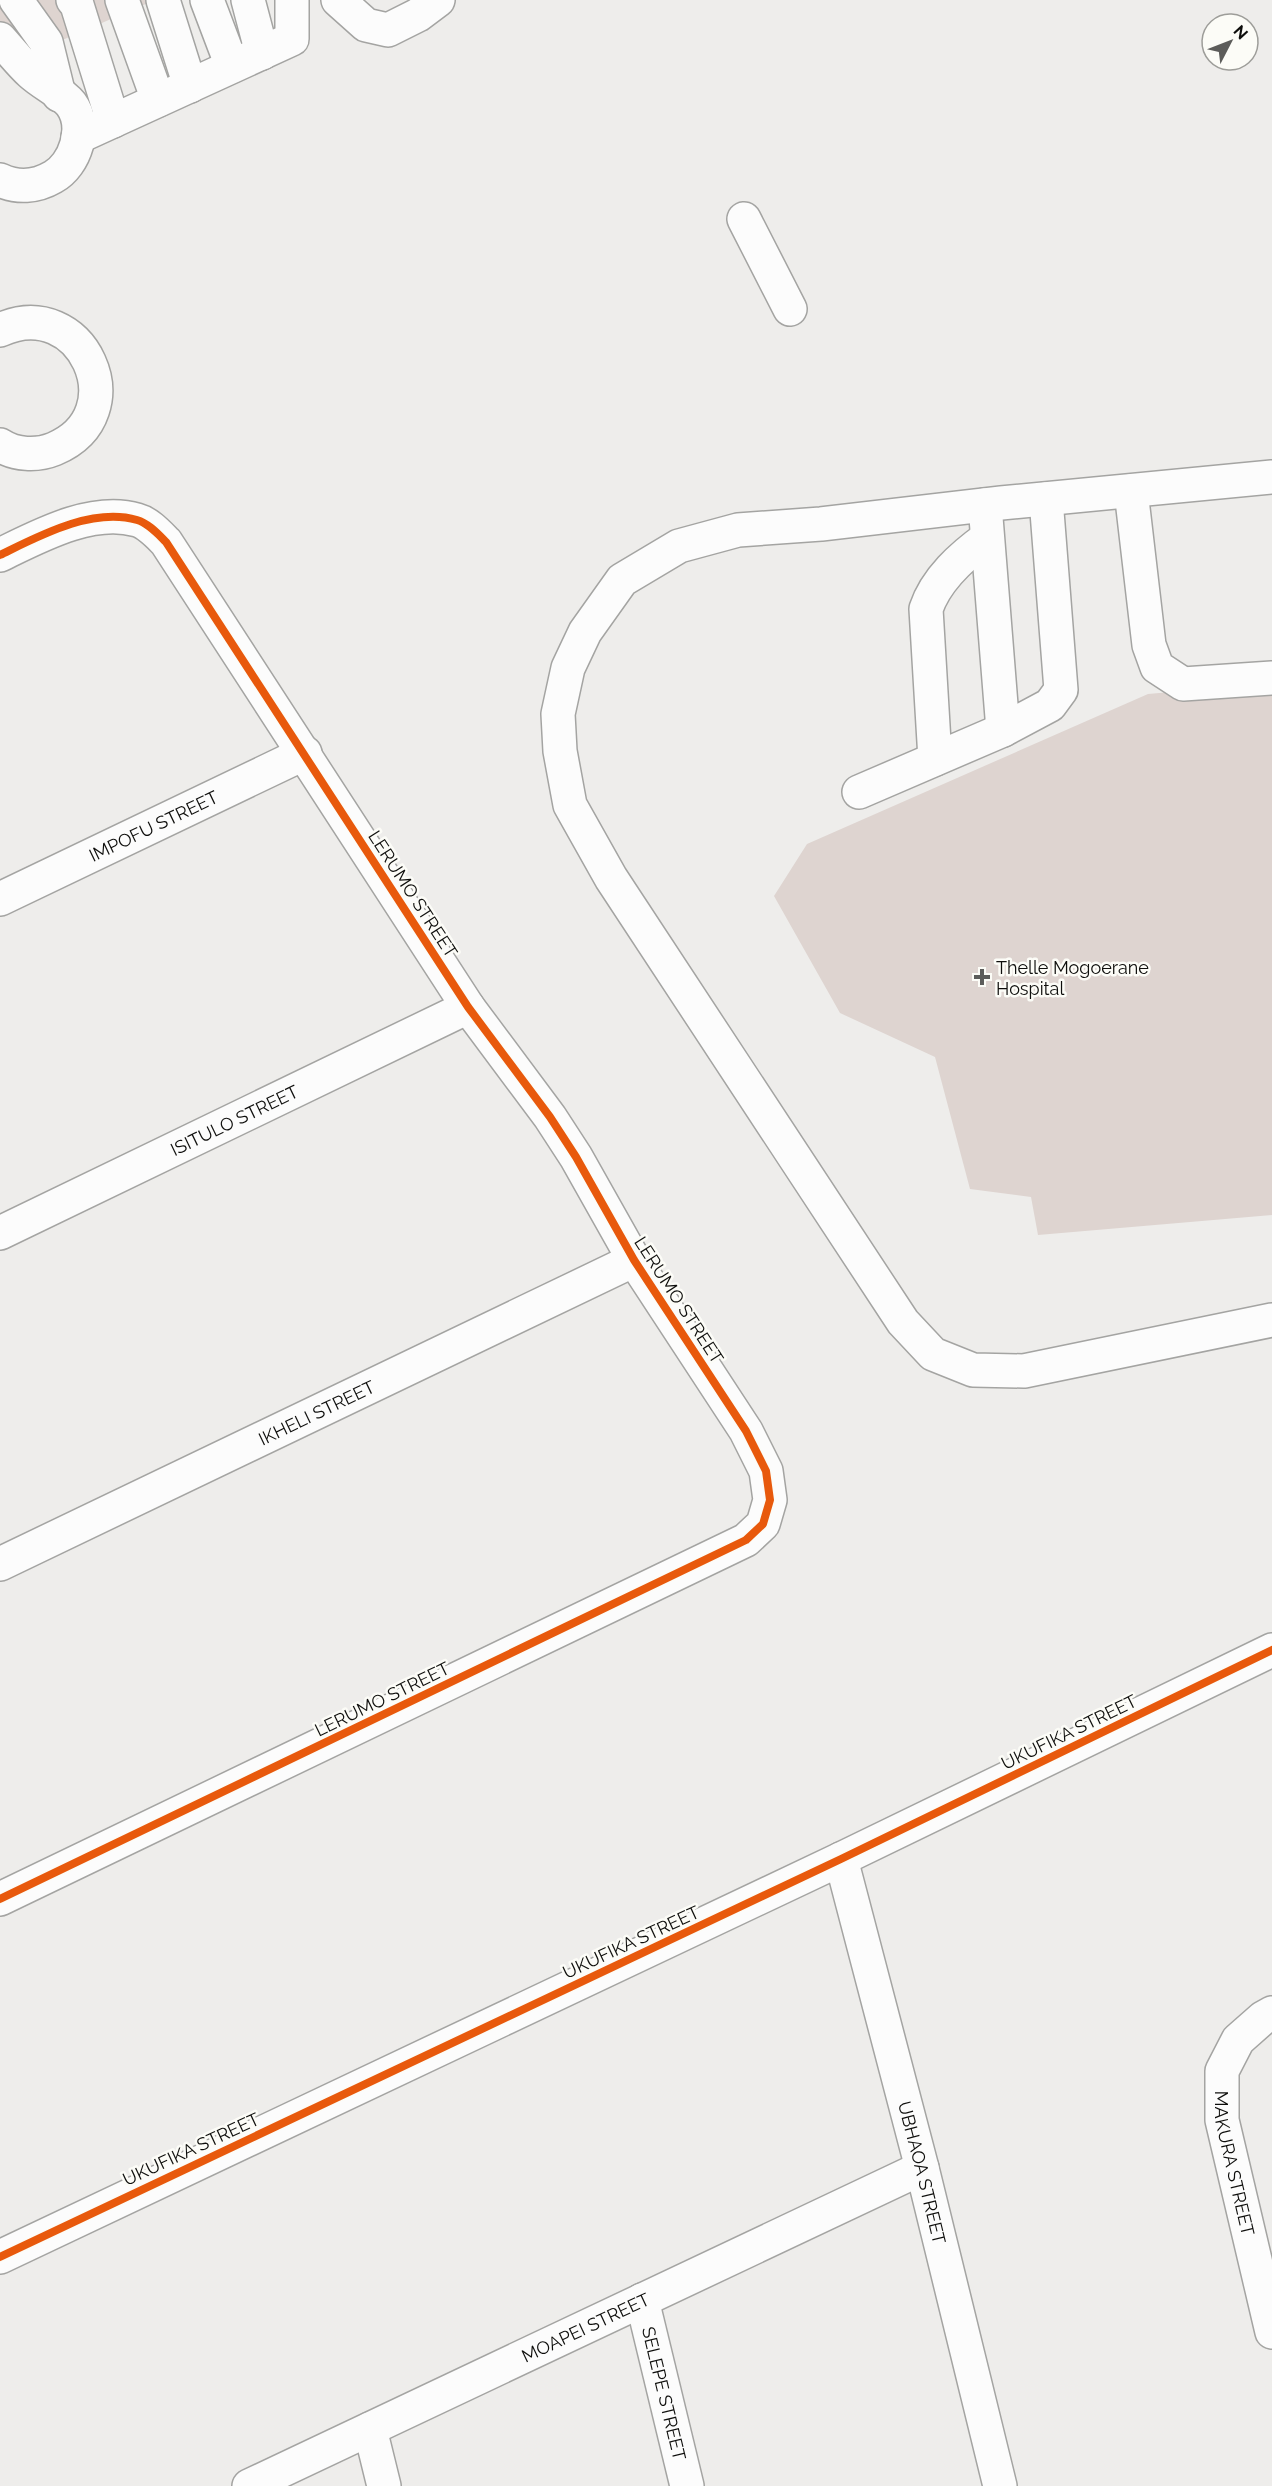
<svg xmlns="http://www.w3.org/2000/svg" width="1272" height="2486" viewBox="0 0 1272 2486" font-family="Raleway,sans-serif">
	<rect width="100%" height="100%" fill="#eeedeb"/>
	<!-- building -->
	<path fill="#ded4d0" d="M0 0H155L0 67Z
		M1272 683V1215L1038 1235 1031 1197 970 1189 935 1057 840 1013 774 896 807 844 1148 694Z"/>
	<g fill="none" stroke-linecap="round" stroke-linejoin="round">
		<defs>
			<g id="minor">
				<path d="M16 0 46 42 59 95"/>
				<path d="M73 0 77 5 113 121"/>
				<path d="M122 0 158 100"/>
				<path d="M163 0 190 86"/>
				<path d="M207 0 232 66"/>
				<path d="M248 0 262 53"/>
				<path d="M338 0 366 25 388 30 418 15 438 0"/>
				<path d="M0 39C10 50 20 63 31 73 43 84 61 92 71 104 88 127 75 165 53 177 36 187 17 188 0 180"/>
				<path d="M78 137 292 39V0"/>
				<path d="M744 219 790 309"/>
				<path d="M0 330C82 292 138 414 54 449 37 456 15 455 0 445"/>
				<path d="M1272 477 1001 503 821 524 738 530 679 546 622 580 585 632 568 668 558 714 560 751 570 805 611 878 903 1322 933 1354 973 1370 1024 1371 1272 1320"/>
				<path d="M1131 491 1149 645 1157 667 1183 684 1272 678"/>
				<path d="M985 505 1003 730 1050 705 1061 690 1046 499"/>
				<path d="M0 555C39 536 92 507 137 520 148 523 158 534 166 542L468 1007 550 1117 576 1157 634 1260 746 1431 766 1471 770 1500 763 1524 746 1540 0 1899"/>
				<path d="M935 759 926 609C936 579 962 556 987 538"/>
				<path d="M859 792 1003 730"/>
				<path id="s1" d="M0 899 305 753"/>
				<path id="s2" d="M0 1233 468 1007"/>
				<path id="s3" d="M0 1564 634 1260"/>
				<path id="s4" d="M841 1859 922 2168 1000 2486"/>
				<path id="s5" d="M1272 2013 1263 2018 1238 2040 1222 2071V2120L1272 2332"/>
				<path d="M0 2257 841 1859 1272 1650"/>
				<path id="s6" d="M642 2300 687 2486"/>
				<path d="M370 2429 384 2486"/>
				<path id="s7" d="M249 2486 922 2168"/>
			</g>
		</defs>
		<!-- minor casing -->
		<use href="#minor" stroke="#a4a4a2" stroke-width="36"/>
		<!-- minor -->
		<use href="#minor" stroke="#fcfcfc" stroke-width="33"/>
		<defs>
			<path id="cycleway" d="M0 555C39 536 92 507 137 520 148 523 158 534 166 542L468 1007 550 1117 576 1157 634 1260 746 1431 766 1471 770 1500 763 1524 746 1540 0 1899
				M0 2257 841 1859 1272 1650"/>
		</defs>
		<!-- cycleway casing -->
		<use href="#cycleway" stroke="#fcfcf7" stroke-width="11"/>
		<!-- cycleway -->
		<use href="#cycleway" stroke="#e8590c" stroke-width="8"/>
	</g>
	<!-- markers -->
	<path fill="#5c5c5a" stroke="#fcfcf7" stroke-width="2" d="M979 968h6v6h6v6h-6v6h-6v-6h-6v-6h6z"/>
	<g text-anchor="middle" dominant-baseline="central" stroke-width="5" stroke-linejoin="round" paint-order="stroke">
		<!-- street labels -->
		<g font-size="18" fill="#0e0e0c" stroke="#fcfcf7">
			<text stroke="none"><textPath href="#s1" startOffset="170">IMPOFU STREET</textPath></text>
			<text transform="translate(413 894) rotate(57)">LERUMO STREET</text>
			<text stroke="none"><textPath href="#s2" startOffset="260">ISITULO STREET</textPath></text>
			<text transform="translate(679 1300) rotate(57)">LERUMO STREET</text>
			<text stroke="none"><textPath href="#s3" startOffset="351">IKHELI STREET</textPath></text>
			<text transform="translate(382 1699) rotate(-26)">LERUMO STREET</text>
			<text transform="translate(1069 1732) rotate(-26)">UKUFIKA STREET</text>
			<text transform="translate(631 1942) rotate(-25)">UKUFIKA STREET</text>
			<text transform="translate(191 2149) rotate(-25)">UKUFIKA STREET</text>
			<text stroke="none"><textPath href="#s5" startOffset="172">MAKURA STREET</textPath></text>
			<text stroke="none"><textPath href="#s4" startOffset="324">UBHAOA STREET</textPath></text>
			<text stroke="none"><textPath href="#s7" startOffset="372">MOAPEI STREET</textPath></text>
			<text stroke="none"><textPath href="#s6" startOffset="96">SELEPE STREET</textPath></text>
		</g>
		<!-- poi labels -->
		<g font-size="18" fill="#0e0e0c" stroke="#fcfcf7" text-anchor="start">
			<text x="996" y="967">Thelle Mogoerane<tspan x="996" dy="21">Hospital</tspan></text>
		</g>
	</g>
	<!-- north arrow -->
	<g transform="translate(1230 42) rotate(48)"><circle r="28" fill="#fcfcf7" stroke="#9d9d99" stroke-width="1.5"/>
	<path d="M0-4.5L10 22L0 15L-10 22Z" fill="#5c5c5a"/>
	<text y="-9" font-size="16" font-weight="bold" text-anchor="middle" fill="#0e0e0c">N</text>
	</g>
</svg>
